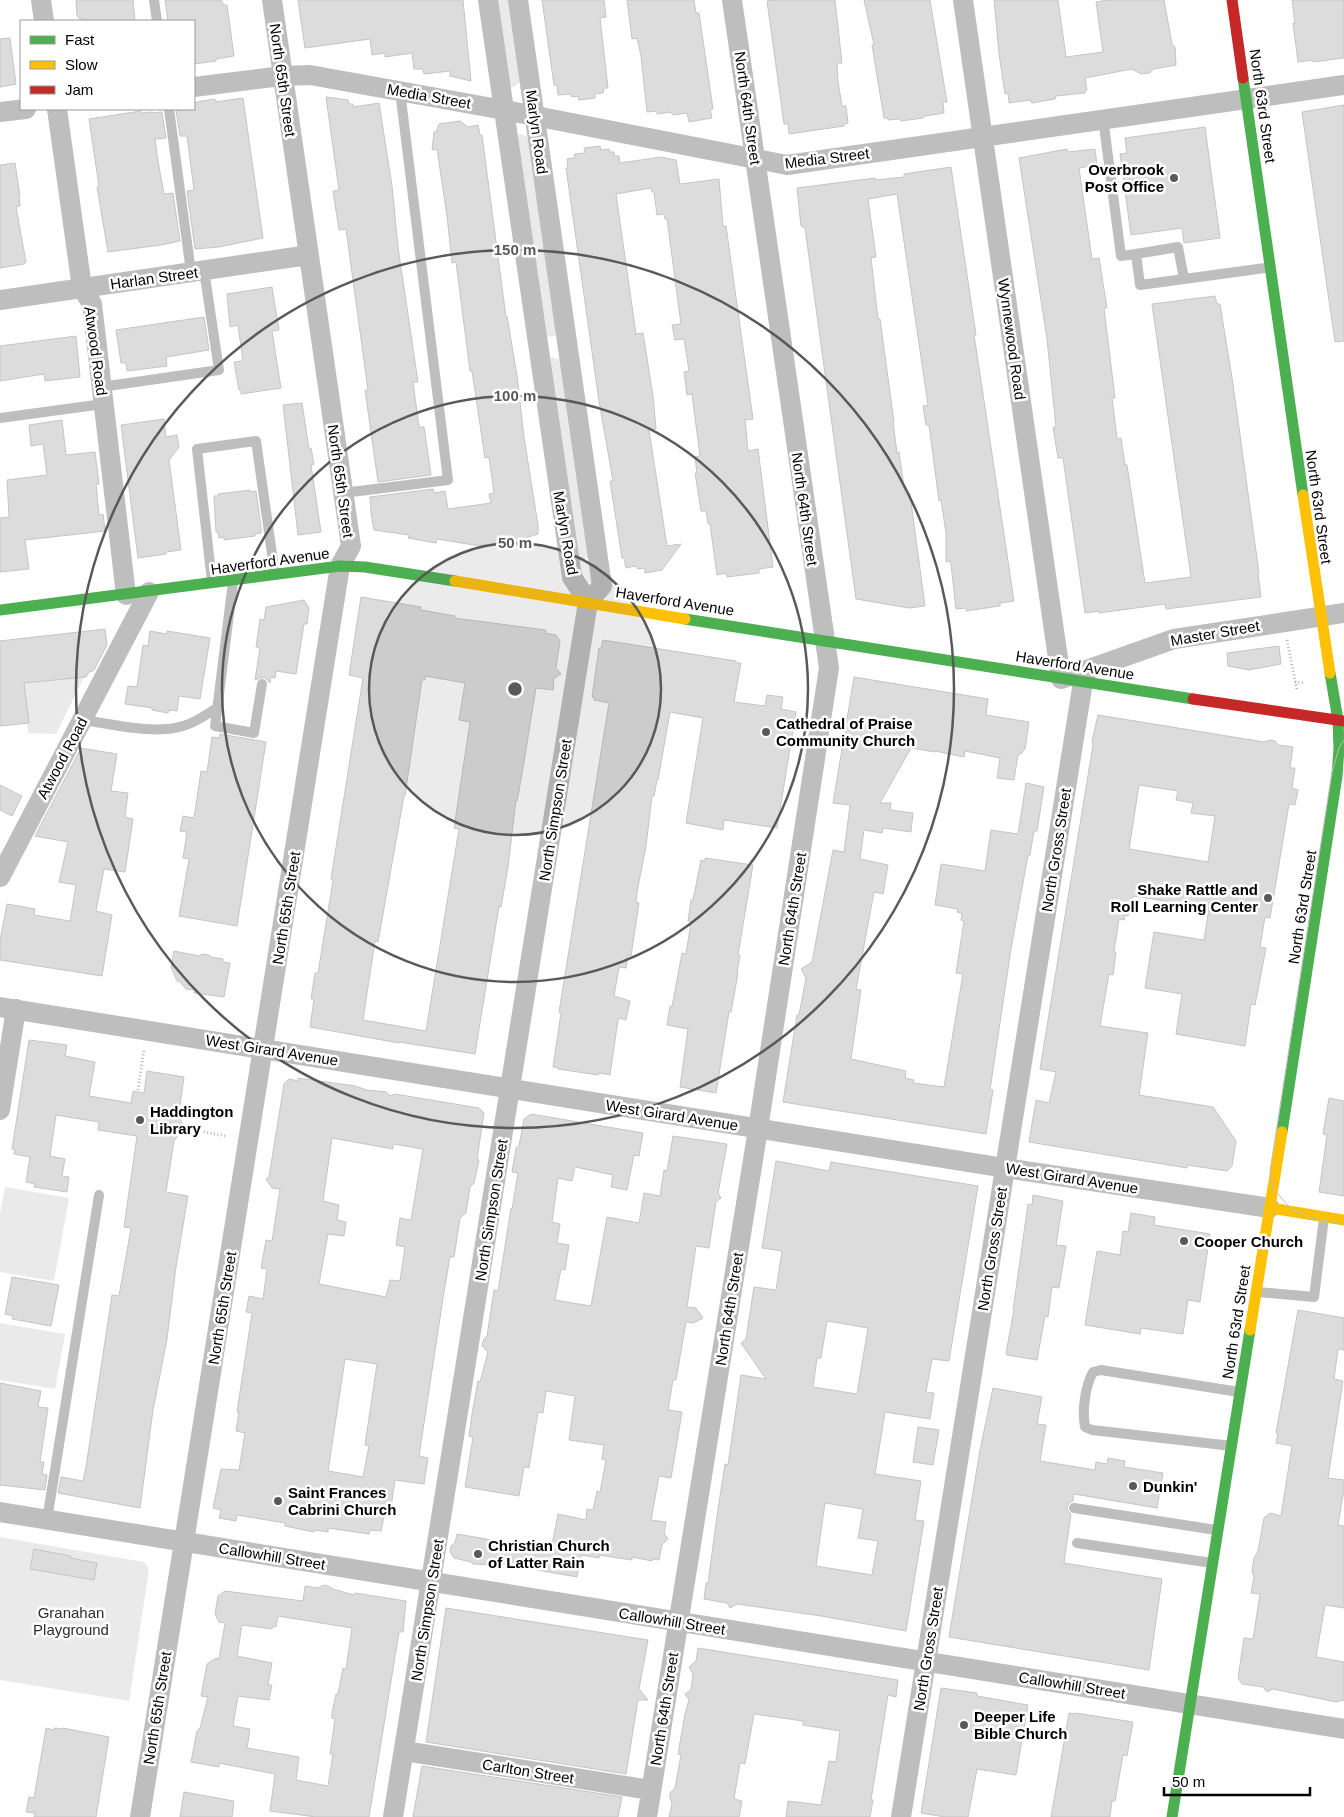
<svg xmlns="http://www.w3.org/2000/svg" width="1344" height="1817" viewBox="0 0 1344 1817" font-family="Arial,sans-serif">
	<rect width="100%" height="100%" fill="#fff"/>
	<!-- green -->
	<path fill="#eaeaea" d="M493 0H510L520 82 514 87H510Z
		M520 134 528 137 557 333 554 336 547 337 516 136Z
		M552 357 560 360 589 556 583 561H579L549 359Z
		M84 677 56 734 28 733 24 683Z
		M5 1187 69 1198 54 1281 0 1272V1214Z
		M0 1323 65 1334 55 1389 0 1380Z
		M0 1537 144 1562 149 1569 129 1701 0 1680Z"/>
	<!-- building -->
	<path fill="#dcdcdc" stroke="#c5c5c5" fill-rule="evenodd" d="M76 0H133L135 21H84L83 19H80L77 16Z
		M165 0H221L224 5H227L234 56 216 59V61L194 64V21H168Z
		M298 0H463L471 81 450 76V71L424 74 423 69H414L412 53 385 57V53L372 55 370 39 305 48Z
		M542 0H604L606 17 600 18 608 88H604L603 93 595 94V98L579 100 578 96 572 97 570 94 558 95 557 85H554Z
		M627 0H694L696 13H699L713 109 710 110 712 118 689 122 687 113 673 115 670 112 657 114V111L647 112 641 56 637 38 632 39Z
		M776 0H835L842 63H837L838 81 842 106H846L848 123 844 124V126L789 134 788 124H784L767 1Z
		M864 0H930L947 102H943L944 113 925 116 923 118 901 121 899 119 888 120V118H884L872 45H874Z
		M994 0H1058L1066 57 1103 52 1096 2 1107 0H1164L1172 44 1175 47 1176 65 1153 69 1150 73 1141 74 1132 69 1085 78 1087 90 1085 91V93L1056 96 1055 99 1032 103 1030 100 1009 103 1008 93 1005 94 999 54Z
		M1292 0H1344V58L1313 62V60L1298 62 1293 23H1295Z
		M10 38 16 84 0 87V39Z
		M326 97 348 100 349 104H353V107L379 103 392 186 398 247 418 382H413L419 427H424L431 475 378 482 365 390H368L346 229 339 230 333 191 339 190Z
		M243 98 263 238 219 247 195 249 187 191 194 190 187 136H180L176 110 194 109V103L202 101 215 99V102Z
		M1344 105V341L1335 342 1302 112Z
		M141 111V113L151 112V113L162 112 166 138 155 139 158 161 164 194 173 193 180 241 161 245 108 252 97 187 99 186 89 119Z
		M460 121 468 127 478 125 480 135H482L506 317 507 316 517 376 524 437 538 525V534L519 540 520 545 503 548 502 543 480 546 437 539 436 543 408 538 409 535 374 530 371 513 370 497 433 489 434 493 445 491 448 509 491 503 489 494 494 493 489 457 485 458 472 371H470L456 262 452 263 447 216 437 149 432 150 434 132H436L439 124Z
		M1205 127 1220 238 1184 243 1182 228 1131 235 1120 154 1127 153 1125 138Z
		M600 146 601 150 609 149 610 152H614V156H619L620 163 661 157 676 160 680 184 719 179 723 226H726L753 419 745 420 748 451 758 449 773 567 759 569V573L727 577 726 573 717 575 710 524H708L706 511H701L695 473H697L695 457 700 456 692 394 687 395 684 372 689 371 684 339 675 340 672 325 681 324 667 219H665L664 214 657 215 654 192H652L651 188 616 194 636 334 643 333 653 396 656 429 649 430 667 546 681 544 662 570 645 573V568L638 569 635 566 626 568 624 558H622L610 481H613L599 401 566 168H568L567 159 574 158 575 154 585 153 584 148Z
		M1067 149 1068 152 1095 149 1097 165 1079 168 1092 259 1099 258 1107 308H1104L1115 398H1112L1117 439 1121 438 1125 465H1127L1145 583 1191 577 1152 304 1215 296 1217 304H1220L1233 384 1259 573H1258L1261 597 1166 609 1165 604 1099 613V611L1085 613 1063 458H1058L1053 427H1056L1047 339 1019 158Z
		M15 163 20 196H19L20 206 16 207 26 262 24 264 0 268V165Z
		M951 167 976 335H974L983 394 1014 601 1000 603V606L966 611V608L956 609 951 564 950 561 946 562V533L941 500 939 501 929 425H926L923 406 928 405 897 194 868 199 876 257 871 258 878 319H880L894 422H893L897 453 899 452 905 494H910L925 606 909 608 856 599 805 228 801 226 797 188 875 178V180L904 177V174Z
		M272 287 279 330 272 331 281 388 241 394V390H239L234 362 243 361 238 325 230 327 227 294Z
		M204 317 209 350 166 357 167 366 127 371 126 363H121L116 330Z
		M76 336 80 377 45 381 44 374 0 381V346Z
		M302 403 309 449 311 448 314 464 311 465 321 532 298 535 283 405Z
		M164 419 166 437 177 435 179 447 169 460 181 550 166 552V554L138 558 121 425Z
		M62 420 66 455 95 452 99 484H96L99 515 103 514 105 531 25 540 29 569 0 572V518L9 517 7 480 47 475 43 444 31 446 29 425Z
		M250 490V492L256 491 261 527V533L255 534V536L224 540V537L219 538 218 532H216L214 496H218V494Z
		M361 597 421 607V610L455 616 454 618 546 630 545 633 556 635 560 641 556 668 561 674 554 678 553 690 536 688 522 774 517 801 516 800 508 867 501 907 499 906 475 1054 399 1042V1043L310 1027 314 999H311L315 973H318L331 893 333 880 331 879 363 678 349 675ZM425 676 465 683 459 720 470 722 454 828 459 829 426 1031 363 1020 375 941 378 942 404 796H405L422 680H425Z
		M304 600 309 608 307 624H304L296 674 276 671 275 678 271 677 270 683 264 677 255 680 260 648 256 647 260 619 264 620 266 607Z
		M105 629 107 645 94 670 88 673 86 677 24 683 29 723 0 726V641Z
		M150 631 167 634V631L210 638 200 699 179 696 177 711 169 710 168 713 152 710V708L125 704 128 686 137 687 143 645 148 646Z
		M603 640 736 661V663H741L734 702 765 706 767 695 783 697 781 709 796 712 777 828 724 820 723 830 686 823 703 718 670 712 658 780H657L654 796H652L646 846 637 892 636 902 639 903 631 956 628 955 626 968 619 967 614 996 630 1001 626 1020 619 1018 618 1020 610 1075 599 1073 598 1075 558 1069V1068L553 1067 561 1013 559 1012 609 703 594 700V697H592L599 648H601Z
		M1279 646 1281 664 1249 670 1228 666 1227 653Z
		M854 677 988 699 986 715 1029 722 1025 749 1023 750 1022 753 1018 755 1014 780 997 778 1000 758 965 751 964 757 935 751V752L911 748 880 803H891L890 810 913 813 911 832 883 828 882 833 864 830 860 859 888 865 883 894 874 892 856 989 861 990 851 1059 906 1071 905 1078 914 1080 913 1083 944 1087 963 974 956 973 964 921 961 920 962 913 957 912 958 909 935 905 941 864 985 871 991 830 1018 834 1026 783 1044 787 1037 831H1034L1030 855H1028L1011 949 990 1090H993L986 1134 783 1102 797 1015H799L806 978 801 969 812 962 833 850 844 852 850 805 833 803Z
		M1098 715 1264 742 1270 740 1275 741 1278 745 1293 747 1290 768H1295L1292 788 1298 790 1295 805 1289 804 1270 918 1265 917 1260 947 1266 948 1255 1005 1251 1004 1245 1046 1176 1034 1182 994 1145 988 1154 932 1204 940 1209 908 1133 896 1128 916 1125 915 1124 920 1119 919 1114 952H1116L1113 975 1109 974 1100 1026 1148 1033 1139 1095 1213 1107 1236 1141 1232 1166 1227 1171 1187 1165V1168L1029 1142 1036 1100 1049 1103 1056 1072 1040 1069 1093 745 1092 741ZM1139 785 1178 791 1176 800 1193 803 1191 813 1215 816 1208 862 1129 849Z
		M220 734 266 742 237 926 179 916 189 859 183 858 187 832 180 831 183 816 194 818 201 771 207 772 212 737 219 738Z
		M81 748 117 754 111 791 128 793 125 817 133 819 125 872 104 869 96 911 112 915 102 976 0 960V940L7 904 35 909 34 915 70 921 76 885 59 882 68 842 35 836Z
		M0 785 22 796 12 816 0 810Z
		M705 858 753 865 738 955H740L737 973H738L731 1012H729L716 1093 680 1087 688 1029 667 1025 670 1006 672 1007 682 953 686 954 691 922 688 921 691 900H693L701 860 705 861Z
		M174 951 199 956 202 954 209 955 211 957 223 959V962L230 963 224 997 194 993 195 990 186 989 180 982 177 981 171 967Z
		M29 1040 67 1045 65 1056 95 1062 89 1096 131 1103 133 1091 144 1093 147 1071 184 1077 179 1112 182 1125 180 1133 174 1141 166 1192 188 1196 176 1267 167 1339 153 1410 140 1508 58 1493 61 1477 83 1481 86 1467 112 1295 119 1296 131 1228 124 1227 137 1136 98 1130 99 1122 56 1115 50 1156 65 1159 62 1176 69 1177 67 1192 34 1187 35 1184 26 1182 30 1157 14 1154 15 1150 12 1149Z
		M298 1078 355 1086 367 1090 386 1092 390 1096 395 1094 479 1108 484 1113 477 1159 479 1160 474 1183 470 1187 466 1213 460 1218 454 1257H450L443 1298 419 1456 428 1458 424 1484 395 1480 390 1514 385 1513 381 1531 370 1530 369 1534 328 1528V1532L315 1530 314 1532 285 1526V1523L237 1515 236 1521 219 1518 221 1510 213 1508 221 1469 239 1470 245 1433 236 1431 239 1412H237L252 1313 246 1312 249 1296 263 1299 267 1269 261 1268 266 1240 272 1241 280 1189 272 1188 266 1179 269 1177 284 1084 289 1079 298 1081ZM332 1138 393 1149V1144L423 1149 411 1220 400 1218 396 1245 405 1247 400 1281 390 1280 386 1297 319 1284 328 1234 344 1236 346 1222 337 1220 339 1205 323 1201ZM345 1359 377 1364 365 1445 369 1446 363 1477 328 1471Z
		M1329 1098 1344 1101V1196L1319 1192 1327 1135 1323 1134Z
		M531 1114 643 1133 639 1156 634 1155 627 1190 611 1187 613 1175 575 1167 572 1181 558 1178 552 1222 560 1224 557 1243 569 1245 565 1270 561 1269 555 1300 591 1306 607 1217 639 1223 644 1193 660 1196 664 1170 667 1171 673 1136 727 1144 718 1193 721 1198 716 1202 709 1248 696 1246 687 1307 696 1308 703 1318 693 1323 686 1322 676 1380H673L668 1410 682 1412 671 1478 659 1476 651 1520 666 1522 664 1533 668 1539 662 1545 659 1560 653 1559 652 1561 632 1557V1560L599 1555V1558L581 1555 577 1577 497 1563V1565L473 1564 471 1562 454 1558 450 1552 451 1546 455 1543 457 1534 551 1550 558 1514 586 1520 587 1509 593 1510 597 1491 600 1492 606 1460 602 1459 604 1445 569 1440 575 1396 546 1391 543 1413 538 1412 529 1468 524 1467 519 1496 465 1487 473 1437 469 1436 472 1414 478 1381 480 1382 488 1352 482 1346 484 1339 487 1336 494 1290 498 1291 511 1208 512 1209 518 1173 512 1172 516 1148 519 1146 524 1119Z
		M776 1161 829 1171 831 1162 978 1186 949 1361 932 1359 926 1392 934 1393 930 1419 885 1412 875 1474 921 1481 915 1520 924 1521 906 1631 821 1616 737 1604 730 1608 727 1603 704 1599 706 1583H708L717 1516 725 1464 728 1465 741 1375 766 1379 741 1343 746 1339 754 1287 776 1290 782 1251 762 1248ZM827 1321 868 1328 857 1394 813 1387 817 1358H821ZM825 1503 863 1509 858 1538 878 1541 872 1575 816 1566Z
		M1033 1195 1063 1201 1056 1245 1066 1246 1059 1288 1052 1287 1048 1317 1045 1316 1037 1360 1007 1355 1006 1353 1014 1310H1013L1028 1204 1032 1205Z
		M1131 1213 1155 1217 1154 1225 1210 1234 1200 1302 1188 1300 1183 1334 1141 1328 1140 1334 1085 1325 1097 1251 1120 1255 1123 1231 1128 1232Z
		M12 1277 59 1285 51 1326 12 1319 13 1316 5 1314Z
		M1298 1310 1344 1318V1350L1338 1349 1334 1379 1343 1381 1328 1478 1344 1480V1495H1343L1338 1525 1344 1526V1608L1325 1605 1316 1657 1344 1662V1700L1336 1702 1273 1689 1267 1692 1263 1687 1242 1684 1238 1678 1244 1638 1253 1639 1260 1594 1251 1593 1254 1577 1252 1571 1254 1558 1258 1551 1264 1518 1270 1513 1281 1516 1292 1446 1276 1443 1278 1434 1276 1433Z
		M0 1383 41 1391 38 1407 48 1408 40 1462H44L42 1474 47 1475 45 1490 0 1485Z
		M993 1388 1042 1397 1037 1424 1046 1425 1040 1461 1095 1470 1096 1462 1107 1464 1108 1458 1125 1461 1124 1467 1163 1473 1157 1508 1074 1494 1073 1501 1069 1503 1067 1507 1068 1511 1071 1514 1064 1563 1162 1579 1149 1670 949 1637 980 1450Z
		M918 1427 939 1430 933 1465 913 1462Z
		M34 1549 71 1556 70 1558 97 1563 94 1580 30 1569Z
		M324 1585 328 1586 333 1589 354 1595 355 1593 406 1601 403 1632H399L369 1817H316L270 1811 275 1774 219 1763V1767L191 1762 197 1731 200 1728 208 1697 201 1696 207 1664 216 1658 219 1659 225 1623 219 1622 215 1614 218 1596 225 1591 303 1601 305 1586 318 1588ZM278 1616 352 1628 346 1669 343 1668 338 1694H336L332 1713V1718L335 1719 330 1754H333L328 1786 296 1780 299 1757 247 1748 250 1729 233 1726 238 1696 269 1700 272 1685H268L272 1663 237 1656 242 1625 272 1629 273 1626 276 1627Z
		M446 1608 648 1640 639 1689 648 1700H638L626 1774 426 1742Z
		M698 1648 898 1680 896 1697 888 1695 871 1800H873L870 1817H786L788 1801 821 1805 829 1761 836 1762 840 1731 803 1725V1721L754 1714 745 1764 740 1763 734 1799 742 1801 739 1817H669L672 1803 670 1798V1793L675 1788 681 1755 678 1754 685 1714 689 1700 685 1694 691 1690 693 1674 689 1667 696 1661Z
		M941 1688 977 1693V1696L1028 1705 1016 1775 977 1769 968 1817H945L921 1813Z
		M1069 1713 1076 1714V1713L1133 1722 1127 1756 1123 1755 1115 1801H1112L1110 1817H1051Z
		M46 1728 54 1730V1728L63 1729V1728L109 1737 96 1817H34L35 1813 26 1812 29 1797 34 1798Z
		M422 1766 622 1797 618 1817H413Z
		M184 1792 234 1801 232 1817H180Z"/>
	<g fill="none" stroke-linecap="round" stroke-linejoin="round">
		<!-- path -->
		<path stroke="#b8b8b8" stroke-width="3" stroke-dasharray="1 2.5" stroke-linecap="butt" d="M1287 640 1297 690
			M1295 682 1304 683
			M138 1090 144 1050
			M183 1128 226 1136"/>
		<!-- lane -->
		<path stroke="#bebebe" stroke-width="10" d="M154 0 157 21
			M169 109 191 272
			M1103 118 1121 256 1136 254
			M1184 279 1178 247 1136 254 1140 285 1265 268 1270 267
			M101 387 219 370 204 270
			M0 418 103 404
			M343 493 448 480 400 91
			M212 582 197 449 256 441 275 575
			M233 582 215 726 254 733 262 684
			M82 720C113 724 153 735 183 726 195 723 207 714 217 708
			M1258 1292 1314 1297 1324 1218
			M1232 1446 1092 1430 1085 1427C1082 1410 1085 1387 1093 1372L1101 1370 1239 1392
			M1074 1508 1216 1530
			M47 1520 99 1195
			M1077 1543 1212 1563"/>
		<!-- street -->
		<path stroke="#bebebe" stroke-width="20" d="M41 0 44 21
			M488 0 572 577 588 602
			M518 0 602 586 588 602
			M963 0 1061 679 1174 639 1344 613
			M194 87 282 76 310 75 504 110 787 165 1344 85
			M57 109 82 288 92 304 126 595
			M0 112 26 109
			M0 300 309 255
			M0 877 149 592
			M0 1007 1005 1168 1270 1208
			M0 1110 16 1009
			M0 1512 1344 1729
			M404 1751 651 1790
			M140 1817 340 566 351 546 272 0
			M393 1817 588 602
			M647 1817 758 1129 829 668 732 0
			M901 1817 1083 682"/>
		<!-- fast -->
		<path stroke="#4caf50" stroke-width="11" d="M1243 78 1303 495
			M0 610 340 566 365 567 455 581
			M685 619 1193 699
			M1282 1132 1337 776 1339 748 1338 720 1330 673
			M1172 1817 1250 1330"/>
		<!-- slow -->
		<path stroke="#ffc107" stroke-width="11" d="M1303 495 1330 673
			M455 581 685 619
			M1270 1208 1344 1220
			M1250 1330 1282 1132"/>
		<!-- jam -->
		<path stroke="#c62828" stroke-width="11" d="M1232 0 1243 78
			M1193 699 1344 721"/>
		<!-- tram -->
		<path stroke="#bdbdbd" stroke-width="1" d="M1344 740 1339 748 1332 772 1270 1171 1273 1188 1291 1209 1311 1218 1344 1224"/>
	</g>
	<!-- distance rings -->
	<circle cx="515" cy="689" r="146" fill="#595959" fill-opacity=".12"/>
	<g fill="none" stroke="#595959" stroke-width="2.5">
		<circle cx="515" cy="689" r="146"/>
		<circle cx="515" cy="689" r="293"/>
		<circle cx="515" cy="689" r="439"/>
	</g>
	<!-- markers -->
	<g fill="#595959" stroke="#fff" stroke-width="2">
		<circle cx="1174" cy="178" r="5"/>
		<circle cx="766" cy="732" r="5"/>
		<circle cx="1268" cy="898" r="5"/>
		<circle cx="140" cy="1120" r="5"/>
		<circle cx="1184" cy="1241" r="5"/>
		<circle cx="1133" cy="1486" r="5"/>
		<circle cx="278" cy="1501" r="5"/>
		<circle cx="478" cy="1554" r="5"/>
		<circle cx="964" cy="1725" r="5"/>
	</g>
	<g text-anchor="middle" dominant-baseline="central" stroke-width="5" stroke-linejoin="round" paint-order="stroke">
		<!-- street labels -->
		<g font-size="15" fill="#000" stroke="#fff">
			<text transform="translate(283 80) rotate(82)">North 65th Street</text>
			<text transform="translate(429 96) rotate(10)">Media Street</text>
			<text transform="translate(1263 106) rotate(82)">North 63rd Street</text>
			<text transform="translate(748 108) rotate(82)">North 64th Street</text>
			<text transform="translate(537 132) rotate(82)">Marlyn Road</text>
			<text transform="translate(827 158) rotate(-7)">Media Street</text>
			<text transform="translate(154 278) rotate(-8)">Harlan Street</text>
			<text transform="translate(1012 339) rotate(82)">Wynnewood Road</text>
			<text transform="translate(96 351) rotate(82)">Atwood Road</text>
			<text transform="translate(341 481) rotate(82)">North 65th Street</text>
			<text transform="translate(1319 507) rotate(82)">North 63rd Street</text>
			<text transform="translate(805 509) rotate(82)">North 64th Street</text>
			<text transform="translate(566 533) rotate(80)">Marlyn Road</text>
			<text transform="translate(270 561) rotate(-8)">Haverford Avenue</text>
			<text transform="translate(675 601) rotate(9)">Haverford Avenue</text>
			<text transform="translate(1215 633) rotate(-10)">Master Street</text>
			<text transform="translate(1075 665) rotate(9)">Haverford Avenue</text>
			<text transform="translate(62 758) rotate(-62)">Atwood Road</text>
			<text transform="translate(555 810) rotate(-81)">North Simpson Street</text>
			<text transform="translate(1056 850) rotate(-81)">North Gross Street</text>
			<text transform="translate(1302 907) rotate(-81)">North 63rd Street</text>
			<text transform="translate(286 908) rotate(-81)">North 65th Street</text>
			<text transform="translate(792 909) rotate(-81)">North 64th Street</text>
			<text transform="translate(272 1050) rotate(9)">West Girard Avenue</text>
			<text transform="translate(672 1115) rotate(9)">West Girard Avenue</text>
			<text transform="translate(1072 1178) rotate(9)">West Girard Avenue</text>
			<text transform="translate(491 1210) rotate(-81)">North Simpson Street</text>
			<text transform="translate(992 1249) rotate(-81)">North Gross Street</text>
			<text transform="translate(222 1308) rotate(-81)">North 65th Street</text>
			<text transform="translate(729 1309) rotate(-81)">North 64th Street</text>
			<text transform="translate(1236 1322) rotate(-81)">North 63rd Street</text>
			<text transform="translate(272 1556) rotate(9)">Callowhill Street</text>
			<text transform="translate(427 1610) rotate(-81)">North Simpson Street</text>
			<text transform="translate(672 1621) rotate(9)">Callowhill Street</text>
			<text transform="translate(928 1649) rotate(-81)">North Gross Street</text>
			<text transform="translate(1072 1685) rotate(9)">Callowhill Street</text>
			<text transform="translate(157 1708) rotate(-81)">North 65th Street</text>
			<text transform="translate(664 1709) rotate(-81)">North 64th Street</text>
			<text transform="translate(528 1771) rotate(9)">Carlton Street</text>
		</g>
		<!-- poi labels -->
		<g font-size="15" font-weight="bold" fill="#000" stroke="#fff" text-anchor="start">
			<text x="1164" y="169" text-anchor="end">Overbrook<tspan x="1164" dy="17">Post Office</tspan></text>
			<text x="776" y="723">Cathedral of Praise<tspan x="776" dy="17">Community Church</tspan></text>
			<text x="1258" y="889" text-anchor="end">Shake Rattle and<tspan x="1258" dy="17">Roll Learning Center</tspan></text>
			<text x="150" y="1111">Haddington<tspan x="150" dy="17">Library</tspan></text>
			<text x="1194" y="1241">Cooper Church</text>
			<text x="1143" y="1486">Dunkin'</text>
			<text x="288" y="1492">Saint Frances<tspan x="288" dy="17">Cabrini Church</tspan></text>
			<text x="488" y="1545">Christian Church<tspan x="488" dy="17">of Latter Rain</tspan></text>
			<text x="974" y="1716">Deeper Life<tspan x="974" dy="17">Bible Church</tspan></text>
		</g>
		<!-- park labels -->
		<g font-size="15" fill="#2f2f2f" stroke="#fff">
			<text x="71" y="1612">Granahan<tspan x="71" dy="17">Playground</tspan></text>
		</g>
	</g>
	<circle cx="515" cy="689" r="8" fill="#595959" stroke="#fff" stroke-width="2.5"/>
	<g font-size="15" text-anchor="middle" font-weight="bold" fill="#595959" stroke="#fff" stroke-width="5" stroke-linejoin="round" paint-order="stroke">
		<text x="515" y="255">150 m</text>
		<text x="515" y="401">100 m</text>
		<text x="515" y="548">50 m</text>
	</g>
	<!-- legend -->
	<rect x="20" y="20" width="175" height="90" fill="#ffffff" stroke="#999999"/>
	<rect x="30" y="36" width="25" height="8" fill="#4caf50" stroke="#999999"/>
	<text x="65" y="45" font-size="15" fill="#000000">Fast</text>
	<rect x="30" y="61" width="25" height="8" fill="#ffc107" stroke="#999999"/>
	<text x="65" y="70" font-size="15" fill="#000000">Slow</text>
	<rect x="30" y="86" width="25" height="8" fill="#c62828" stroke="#999999"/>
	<text x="65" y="95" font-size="15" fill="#000000">Jam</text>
	<!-- scale -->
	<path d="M1164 1787v8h146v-8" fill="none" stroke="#000000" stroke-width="2.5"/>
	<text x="1172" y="1787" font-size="15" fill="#000000" stroke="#ffffff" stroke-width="4" paint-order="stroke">50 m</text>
</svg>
